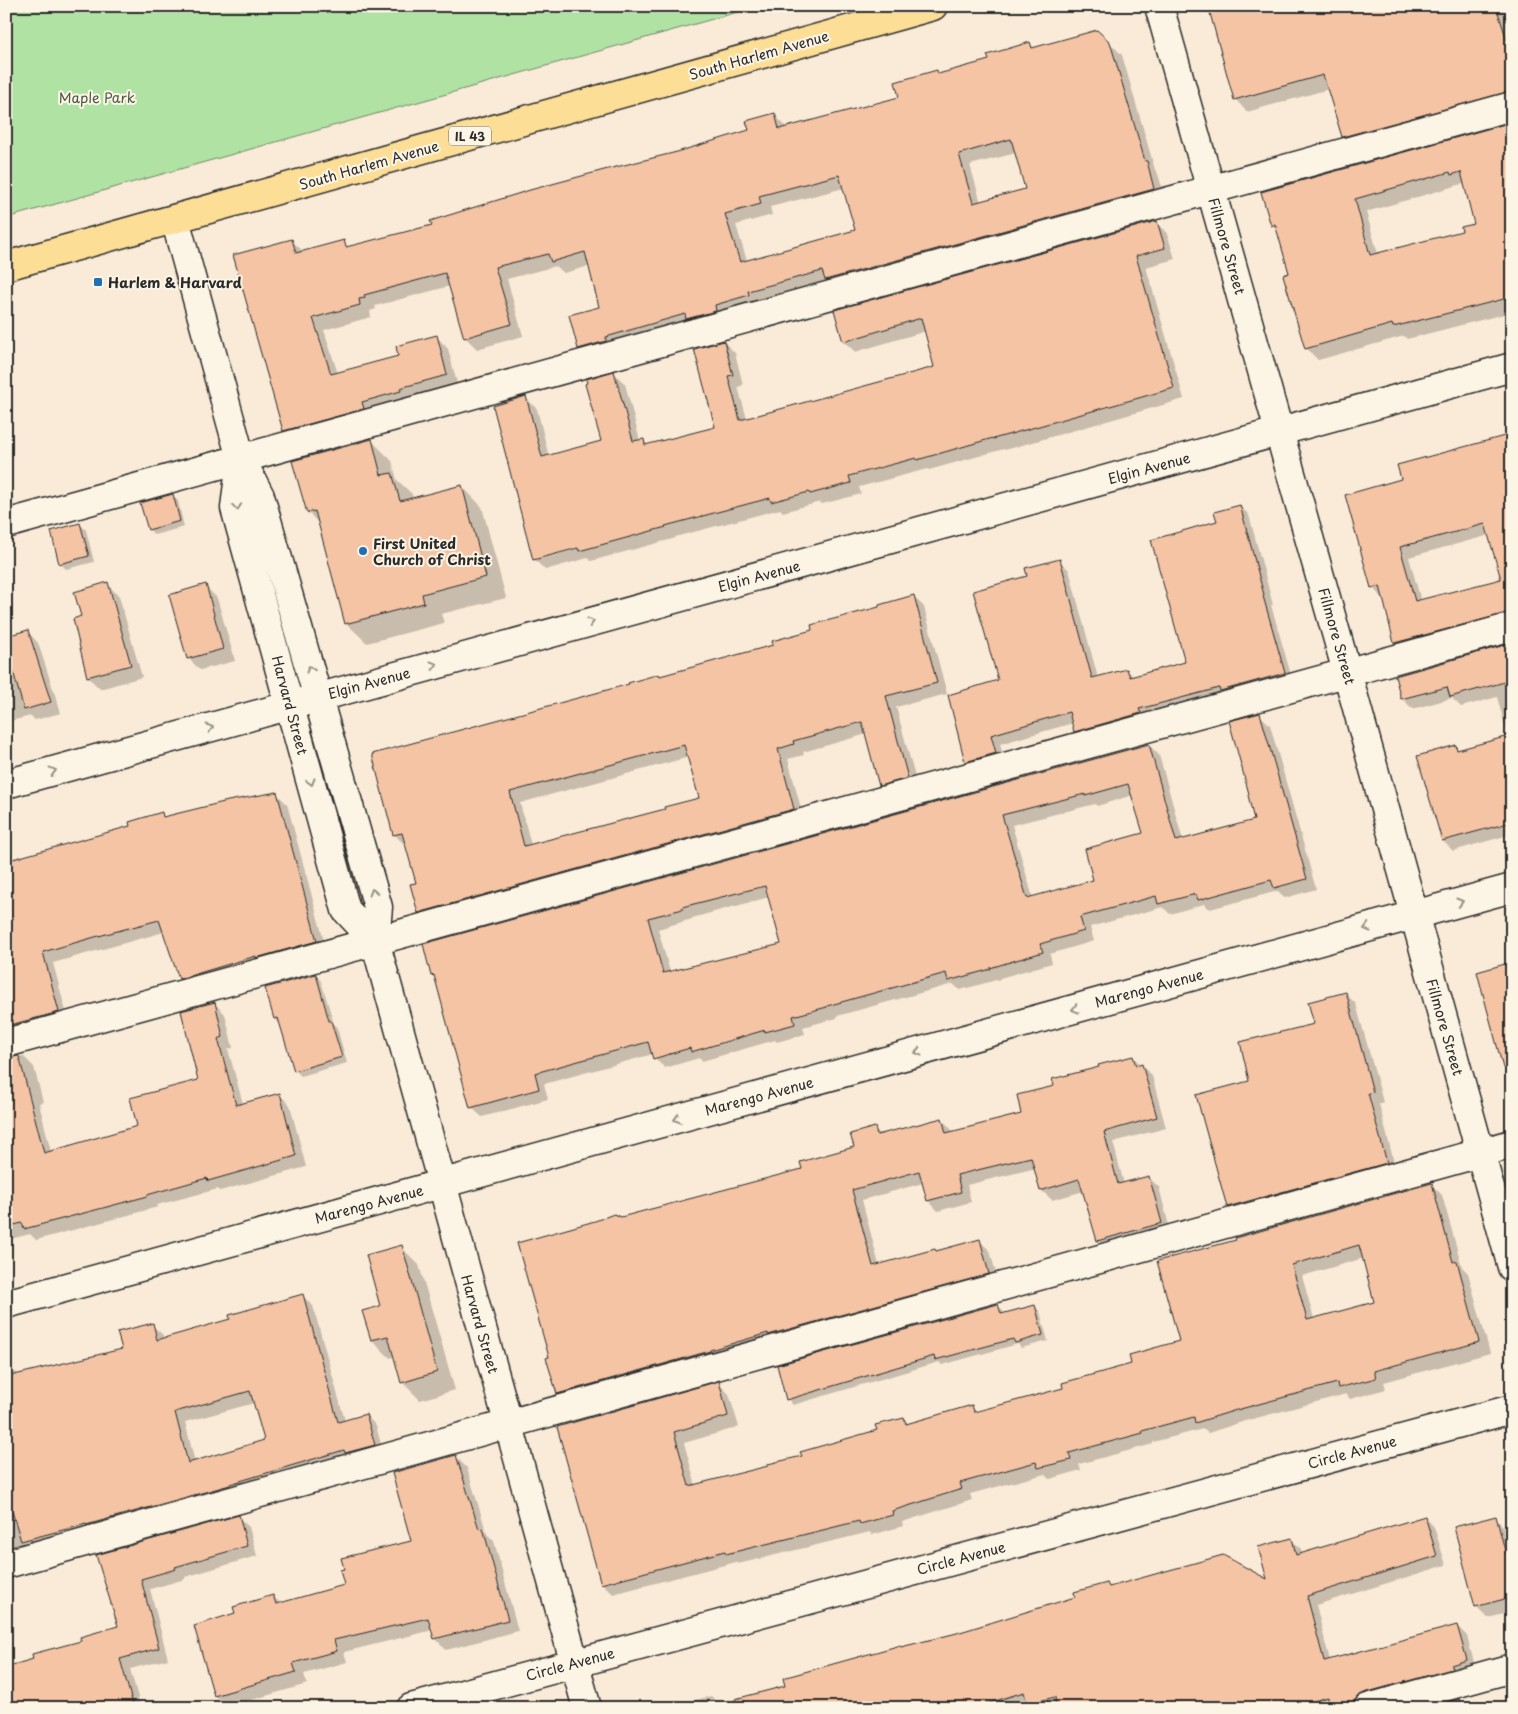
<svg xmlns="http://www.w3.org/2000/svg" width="1518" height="1714" viewBox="0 0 1518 1714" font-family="'Playpen Sans',sans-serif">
	<rect width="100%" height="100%" fill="#faebd8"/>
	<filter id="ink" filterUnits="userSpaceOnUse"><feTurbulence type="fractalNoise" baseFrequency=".02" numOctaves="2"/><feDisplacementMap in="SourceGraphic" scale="10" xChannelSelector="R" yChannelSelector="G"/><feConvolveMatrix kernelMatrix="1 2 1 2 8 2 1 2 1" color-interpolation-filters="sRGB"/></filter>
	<g filter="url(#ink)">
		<!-- green -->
		<path fill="#b0e3a3" stroke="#6e8767" d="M6 6H759L6 218Z"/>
		<!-- shadow -->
		<path fill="#0003" fill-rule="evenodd" d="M1209 6H1512V105L1356 148 1344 136 1329 89 1247 112 1235 99Z
			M1110 43 1122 55 1155 170 1158 174 1166 201 591 360 579 348 601 308 590 266 564 273 556 266 507 279 523 336 477 349 465 337 450 286 375 306 376 309 370 311 371 317 324 330 338 374 400 357 437 337 448 349 458 387 296 442 284 430 291 240 304 252 343 241 350 248 433 226 750 131 775 115 787 128 900 97 937 72 940 75 990 61 1030 44 1035 49ZM1016 153 1026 190 981 203 970 165ZM844 188 856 230 747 261 736 225 772 215 770 207Z
			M1512 124V312L1407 339 1404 336 1318 360 1306 348 1291 274 1279 232 1272 225ZM1462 184 1466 186 1475 224 1464 232 1378 254 1366 212Z
			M1156 222 1167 233 1175 259 1146 267 1184 399 1005 450 1004 449 929 470 927 469 859 487 861 494 822 504 820 502 783 512 780 509 675 537 676 538 591 561 588 558 545 570 534 559 526 398 537 409 549 457 602 442 614 373 625 384 640 441 643 440 648 445 717 428 724 342 735 353 743 385 738 387 747 419 936 368 926 331 855 352 844 341ZM584 545V547L540 559V556Z
			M1512 435V624L1405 653 1395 643 1384 597 1382 598 1372 587 1403 480ZM1490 535 1501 574 1498 575 1499 580 1421 601 1409 557Z
			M371 440 392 461 397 480 412 494 413 499 462 486 482 507 506 598 441 614 444 623 367 643 346 623 319 524 308 512Z
			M172 495 178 501 184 527 154 535 149 529Z
			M1240 506 1249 515 1273 605H1271L1293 682 1085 740 1075 731 1073 723 1000 744 1005 763 976 771 966 761 999 681 1029 577 1059 560 1069 570 1098 678 1127 670 1134 677 1186 663 1219 522Z
			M80 524 86 530 94 562 66 569 60 563Z
			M107 584 119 596 142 677 100 689 88 677 74 620 83 617Z
			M205 586 217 598 235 661 200 670 188 658Z
			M914 597 924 607 947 694 896 707 918 788 891 796 880 785 867 734 803 752 804 755 788 759 804 820 430 923 419 912 417 883 407 845H405L394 834 660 677 775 645ZM689 757 701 799 666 810 531 845 520 803Z
			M28 632 38 643 61 713 35 720 31 716 6 722V637Z
			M1512 645V834L1453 851 1443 841 1418 757 1455 746 1460 751 1508 737 1497 697 1461 707 1452 698 1413 709 1402 699 1396 676Z
			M1259 714 1270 725 1316 889 1285 898 1278 891 1210 909 1204 904 1170 914 1163 907 1090 927 1094 941 1050 954 1052 963 1000 978V979L960 990 953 984 837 1016V1018L803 1027 805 1034 777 1042 775 1040 702 1061 699 1058 665 1068 654 1058 653 1054 544 1084 548 1099 482 1117 471 1107 436 979 432 975 1149 745 1159 755 1183 841 1256 820ZM1133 795 1145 834 1095 880 1033 898 1012 825 1095 804 1097 806ZM769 897 782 945 670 972 658 929 692 919V918Z
			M276 793 287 804 327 952 191 989 180 978 164 932 53 963 69 1023 6 1042V860L17 857 19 859 132 827 161 814 165 818Z
			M315 975 321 981 334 1024 337 1028 347 1063 301 1076 295 1070 280 1024 275 1019Z
			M1345 993 1356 1004 1383 1102 1379 1104 1397 1174 1239 1218 1228 1207 1251 1082 1316 1025Z
			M214 1003 225 1014 233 1048 228 1049 243 1104 279 1094 290 1105 306 1167 220 1191 218 1189 157 1205 158 1207 36 1240 30 1234 6 1240V1165L10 1059 23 1056 34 1067 43 1102 39 1103 51 1152 139 1127 200 1081Z
			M1133 1057 1152 1076 1166 1128 1113 1142 1124 1184 1148 1177 1159 1187 1171 1234 1108 1251 1098 1241 1084 1191 1052 1200 1041 1190 1036 1168 967 1185 971 1202 938 1211 928 1200 923 1183 862 1200 879 1265 979 1240 990 1251 999 1284 568 1404 558 1394 551 1358 620 1218 803 1170 855 1148 874 1128 881 1135 942 1119 952 1130 953 1133 1023 1115 1056 1087 1100 1068Z
			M1431 1184 1442 1195 1462 1267 1468 1273 1490 1353 1384 1382 1386 1389 1350 1399 1346 1394 1245 1421 1208 1433 1203 1429 1153 1442V1444L1079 1464 1081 1470 1050 1479 1045 1474 970 1494 972 1500 902 1522 903 1526 872 1535 870 1532 738 1564 736 1562 613 1594 602 1583 558 1428 718 1383 729 1394 739 1427 684 1443 696 1486 803 1456 878 1431 904 1419 909 1424 972 1407 977 1412 1065 1389 1133 1365 1180 1342 1237 1241ZM1364 1258 1376 1303 1314 1319 1302 1276Z
			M401 1247 419 1265 455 1390 420 1400 402 1382 395 1356 390 1358 372 1340Z
			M303 1296 313 1306 345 1421 366 1415 376 1426 384 1455 6 1560V1375L16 1372 19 1376 123 1350 152 1325 163 1335 164 1339 232 1320ZM254 1403 265 1441 195 1462 185 1422Z
			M997 1305 1003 1311 1004 1314 1035 1306 1040 1312 1048 1341 1021 1348 1018 1344 942 1365 939 1362 793 1405 788 1399Z
			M455 1456 467 1468 487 1534 494 1541 518 1631 446 1650 435 1638 433 1630 344 1652 347 1662 304 1674 307 1684 227 1707 215 1696 196 1626 237 1614 273 1596 281 1604 345 1586 413 1542Z
			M238 1517 249 1527 257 1556 185 1577V1579L150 1589 168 1659 130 1669 141 1708H6L34 1660 119 1627 97 1556Z
			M1425 1517 1434 1527 1446 1565 1316 1605 1330 1661 1457 1626 1467 1636 1476 1670 1384 1693 1335 1708H678L677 1705 711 1696 719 1704 786 1687 784 1678 815 1669 817 1671 958 1634 1077 1598 1107 1584 1111 1588 1269 1582 1291 1539 1301 1549 1302 1554Z
			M1495 1518 1507 1530 1512 1547V1612L1488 1618 1476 1606Z
			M1460 1700 1466 1708H1432Z"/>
		<!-- building -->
		<path fill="#f4c4a4" stroke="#2b2b2b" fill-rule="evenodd" d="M1208 6H1496L1512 56V91L1342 137 1323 75 1234 100Z
			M1097 30 1110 42 1145 161H1147L1154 189 825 280 822 271 748 291 749 295 715 305 716 311 686 319 685 314 606 337V341L578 349 569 315 599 307 585 252 551 262 548 254 495 267 512 324 464 338 445 273 364 295 365 298 359 299 360 305 313 318 331 374 398 356 396 346 437 335 447 375 400 388 401 391 362 402 364 409 283 431 233 255 292 239 296 253 344 240 346 247 432 225 430 221 530 190 604 170 677 152 749 130 746 121 775 113 779 129 899 97 895 82 937 70 938 74 989 60 987 55 1030 42 1032 48ZM1011 139 1025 189 973 203 959 154ZM839 175 855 230 740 262 725 214 761 204 759 196Z
			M1512 122V297L1393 327 1392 324 1305 349 1283 275 1289 273 1275 224 1271 226 1261 192ZM1450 172 1451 175 1461 172 1474 224 1461 227 1462 231 1370 255 1355 199Z
			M1157 221 1165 248 1136 256 1174 388 993 439V438L917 460 916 458 849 476 851 483 810 494 809 492 771 502 770 498 665 526 666 527 579 551 578 548 533 560 493 406 526 396 542 457 601 441 585 384 587 383 586 379 614 371 633 441 644 439 645 445 715 427 694 349 724 341 733 375 728 376 740 420 934 367 921 318 843 342 834 310Z
			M1512 434V612L1394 643 1380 586 1371 588 1345 495 1401 479 1397 465ZM1485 524 1501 579 1415 601 1400 547Z
			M372 439 381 475 392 473 400 501 462 485 486 577 422 594 424 603 345 624 315 511 307 513 292 461Z
			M173 494 180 521 148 530 140 503Z
			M1240 505 1264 595 1263 596 1285 673 1220 691 1219 688 1139 709 1141 713 1074 732 1069 712 991 735 996 753 965 762 948 695 998 680 973 591 1027 576 1025 568 1060 559 1092 678 1127 669 1130 677 1185 662 1151 540 1217 521 1214 512Z
			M80 523 89 556 59 564 51 531Z
			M108 582 131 665 87 677 73 619 81 616 74 592Z
			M206 584 223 649 187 659 169 595Z
			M914 595 937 683 886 696 908 778 879 786 862 722 793 741 794 744 778 749 794 809 418 913 410 884 416 883 402 833 393 835 372 754 629 684 628 683 659 674 660 676 773 645 772 641 812 630 811 625 879 607V605ZM684 745 699 798 664 807 665 809 524 846 510 792Z
			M28 630 51 702 24 710 6 646V636Z
			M1512 643V680L1450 697 1447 687 1401 699 1395 676Z
			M1260 713 1307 879 1274 888 1271 880 1198 900 1196 894 1158 904 1156 896 1080 917 1084 931 1040 944 1043 952 990 968 991 969 948 981 946 973 827 1006V1007L793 1016 795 1024 765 1032V1030L691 1052 690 1048 653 1059 648 1042 535 1073 539 1089 470 1108 434 975 431 976 423 944 1149 744 1176 841 1254 820 1248 795 1249 794 1229 721ZM1128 784 1143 833 1085 849 1093 880 1027 898 1002 815 1085 794V796ZM765 886 781 944 663 973 648 918 683 909 682 907Z
			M1512 735V822L1442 841 1417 756 1456 745 1457 750Z
			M277 792 317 941 256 958V956L179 979 159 920 95 937 43 952 59 1012 6 1026V861L130 826 129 822 162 812 163 817 228 801Z
			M1512 962V1067L1503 1068 1477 972Z
			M316 974 329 1021H331L342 1057 294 1071 278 1018 274 1019 265 988Z
			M1346 992 1373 1092 1368 1093 1387 1163 1227 1207 1196 1095 1249 1081 1240 1042 1314 1024 1308 1002Z
			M215 1002 223 1037 218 1039 236 1105 280 1093 296 1156 208 1181 207 1178 147 1195 148 1196 24 1229 22 1223 6 1227V1058L19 1056 44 1153 137 1126 130 1098 198 1080 181 1011Z
			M1133 1056 1136 1066 1142 1064 1157 1117 1104 1132 1118 1184 1149 1176 1162 1223 1097 1241 1079 1179 1040 1191 1031 1157 957 1175 961 1192 927 1201 919 1171 852 1190 873 1266 935 1249 936 1251 980 1239 989 1274 768 1335V1333L710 1350V1351L557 1394 546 1358 549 1357 517 1243 595 1221 614 1214 621 1217 802 1169 800 1162 854 1147 850 1134 875 1127 877 1135 942 1118 946 1133 1021 1114 1017 1095 1054 1086 1052 1079 1099 1067 1098 1065Z
			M1432 1183 1453 1262 1457 1261 1479 1342 1374 1371 1376 1378 1338 1388 1337 1383 1233 1411 1195 1423 1194 1417 1142 1431 1143 1433 1069 1453 1071 1460 1038 1468 1036 1462 960 1483 962 1489 892 1511 893 1515 860 1524 859 1521 726 1554 725 1551 601 1584 557 1427 719 1381 728 1416 674 1432 689 1486 768 1466V1464L802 1456 800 1452 877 1430 875 1425 904 1418 906 1424 972 1405 974 1412 1063 1388 1062 1383 1131 1364 1129 1355 1179 1341 1157 1261 1236 1240 1235 1238ZM1359 1245 1374 1302 1307 1320 1292 1265Z
			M402 1245 437 1372 401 1383 388 1336 371 1340 362 1311 380 1306 366 1255Z
			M303 1294 338 1422 366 1414 375 1445 345 1453 344 1450 230 1484V1485L86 1525V1524L21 1541 6 1491V1377L122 1349 117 1332 153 1323 157 1340 230 1319 229 1315ZM250 1391 264 1440 188 1463 175 1412Z
			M998 1304 1001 1314 1035 1305 1043 1335 1015 1343 1013 1339 935 1360 934 1356 786 1400 777 1365Z
			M456 1455 479 1529 483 1528 508 1620 434 1639 428 1618 334 1640 337 1651 293 1663 296 1672 214 1696 194 1626 235 1613 233 1607 273 1595 276 1604 344 1585 340 1570 344 1569 341 1558 411 1541 392 1473Z
			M239 1515 247 1546 175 1567 176 1569 141 1579 159 1648 120 1659 134 1708H6V1667L33 1659 32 1654 81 1641 80 1637 118 1626 96 1555Z
			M1425 1516 1437 1556 1307 1596 1324 1661 1457 1625 1467 1660 1451 1665 1452 1669 1364 1693 1357 1697 1353 1708H1329L1328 1697 1289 1708H1056L1055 1697 1027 1704 1024 1692 973 1708H736L735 1699 785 1686 783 1678 901 1645V1647L957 1633 1075 1597 1074 1592 1107 1583 1109 1587 1223 1555 1267 1579 1258 1547 1292 1538 1296 1555Z
			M1496 1516 1512 1577V1597L1475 1607 1454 1527Z
			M1460 1699 1463 1708H1427Z"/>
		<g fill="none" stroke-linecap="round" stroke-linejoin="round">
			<defs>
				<path id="minor" d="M1159 6 1347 672 1512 1267
					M175 219 241 459 260 496 378 907 375 941 587 1708
					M241 459 235 508 346 910 375 941
					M6 524 1512 106
					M6 784 1512 367
					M6 1043 1512 627
					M6 1304 1512 888
					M6 1564 1512 1144
					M411 1708 1512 1409
					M1368 1708 1512 1668"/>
				<path id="major" d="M6 266 933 6"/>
			</defs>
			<!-- minor casing -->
			<use href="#minor" stroke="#2b2b2b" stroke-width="31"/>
			<!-- major casing -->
			<use href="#major" stroke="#2b2b2b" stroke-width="31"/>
			<!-- minor -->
			<use href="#minor" stroke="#fcf5e5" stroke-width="28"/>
			<!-- major -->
			<use href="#major" stroke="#fcde96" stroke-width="28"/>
		</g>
		<!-- one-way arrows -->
		<defs><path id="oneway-chevron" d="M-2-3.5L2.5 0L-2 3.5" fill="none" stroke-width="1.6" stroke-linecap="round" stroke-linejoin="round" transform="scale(1.25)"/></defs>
		<g stroke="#949088">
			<use href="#oneway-chevron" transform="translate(237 507) rotate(86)"/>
			<use href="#oneway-chevron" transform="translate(591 622) rotate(-15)"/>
			<use href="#oneway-chevron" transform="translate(434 665) rotate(-15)"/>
			<use href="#oneway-chevron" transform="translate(310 669) rotate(-106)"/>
			<use href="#oneway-chevron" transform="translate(210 728) rotate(-15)"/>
			<use href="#oneway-chevron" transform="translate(53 771) rotate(-15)"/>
			<use href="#oneway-chevron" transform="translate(311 782) rotate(74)"/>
			<use href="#oneway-chevron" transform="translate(373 892) rotate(-106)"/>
			<use href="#oneway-chevron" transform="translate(1460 902) rotate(-16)"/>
			<use href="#oneway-chevron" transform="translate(1367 928) rotate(165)"/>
			<use href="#oneway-chevron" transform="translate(1075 1009) rotate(165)"/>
			<use href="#oneway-chevron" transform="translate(918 1052) rotate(165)"/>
			<use href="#oneway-chevron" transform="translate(677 1119) rotate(165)"/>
		</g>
	</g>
	<!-- markers -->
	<g fill="#1f6fb2" stroke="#fcf5e5" stroke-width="2">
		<rect x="93" y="277" width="10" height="10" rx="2.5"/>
		<circle cx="363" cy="551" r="5"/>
	</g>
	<g text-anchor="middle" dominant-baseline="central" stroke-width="4" stroke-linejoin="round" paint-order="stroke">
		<!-- shield labels -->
		<rect fill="#fcf5e5" stroke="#6a6863" stroke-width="1" x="449" y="126.5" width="42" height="19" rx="4"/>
		<g font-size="12" font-weight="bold" fill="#2b2b2b">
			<text x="470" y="136">IL 43</text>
		</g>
		<!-- street labels -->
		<g font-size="14" fill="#2b2b2b" stroke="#fcf5e5">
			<text transform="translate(759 55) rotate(-16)">South Harlem Avenue</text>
			<text transform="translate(369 165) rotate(-16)">South Harlem Avenue</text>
			<text transform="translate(1227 246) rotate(74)">Fillmore Street</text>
			<text transform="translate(1149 468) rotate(-15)">Elgin Avenue</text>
			<text transform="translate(759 576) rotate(-15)">Elgin Avenue</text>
			<text transform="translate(1337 636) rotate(74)">Fillmore Street</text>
			<text transform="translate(369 683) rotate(-15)">Elgin Avenue</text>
			<text transform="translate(290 705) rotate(75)">Harvard Street</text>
			<text transform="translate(1149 988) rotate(-15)">Marengo Avenue</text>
			<text transform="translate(1445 1027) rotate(74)">Fillmore Street</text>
			<text transform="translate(759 1096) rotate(-15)">Marengo Avenue</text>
			<text transform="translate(369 1204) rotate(-15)">Marengo Avenue</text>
			<text transform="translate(480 1324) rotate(74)">Harvard Street</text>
			<text transform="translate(1352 1452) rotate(-15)">Circle Avenue</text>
			<text transform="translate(961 1558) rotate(-15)">Circle Avenue</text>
			<text transform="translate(570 1664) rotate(-15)">Circle Avenue</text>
		</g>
		<!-- park labels -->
		<g font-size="14" fill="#4c5949" stroke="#fcf5e5">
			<text x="97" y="97">Maple Park</text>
		</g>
		<!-- poi labels -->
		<g font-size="14" font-weight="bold" fill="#2b2b2b" stroke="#fcf5e5" text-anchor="start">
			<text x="108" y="282">Harlem &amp; Harvard</text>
			<text x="373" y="543">First United<tspan x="373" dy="16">Church of Christ</tspan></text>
		</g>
	</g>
	<!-- margin -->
	<rect width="1518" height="1714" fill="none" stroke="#fcf5e5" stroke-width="25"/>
	<rect x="12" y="12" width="1493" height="1689" fill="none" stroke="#2b2b2b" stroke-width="2" filter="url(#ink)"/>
</svg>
